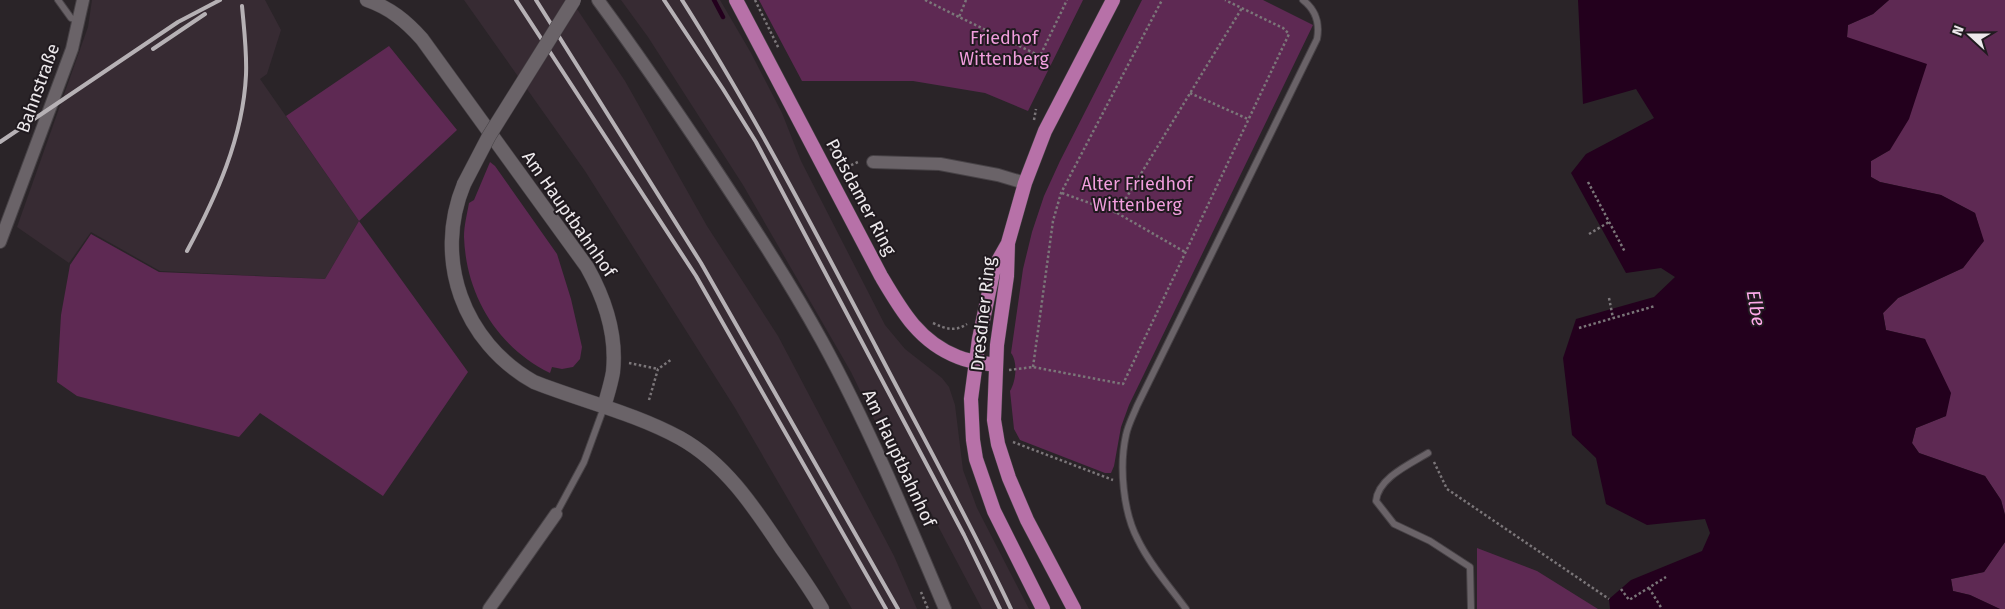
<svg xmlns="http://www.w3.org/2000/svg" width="2005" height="609" viewBox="0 0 2005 609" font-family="'Fira Sans',sans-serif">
	<rect width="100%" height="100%" fill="#2a2428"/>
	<!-- built -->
	<path fill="#372b33" d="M92 0H265L281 30 267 74 260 79 359 221 325 279 160 271 91 232 69 263 17 227 88 27Z
		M464 0H571L625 81 707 226 778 336 894 556 917 609H852L735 408 585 171Z
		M621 0H720L751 53 782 113 801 161 885 325 905 349 942 378 949 387 955 405 963 470 977 508 1029 609H982L920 492 890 452 851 372 743 185 648 37Z"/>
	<!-- green -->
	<path fill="#5e2953" d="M759 0H1083L1028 111 985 93 913 81H802Z
		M1142 0H1263L1313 25 1129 405 1121 427 1114 466 1111 473H1105L1020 440 1014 429 1010 391C1016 382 1018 362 1011 353L1023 269 1032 232 1044 196 1060 161Z
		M1889 0H2005V515L2001 500 1985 476 1919 453 1912 443 1916 428 1946 416 1925 339 1886 330 1883 313 1898 298 1963 268 1983 241 1975 213 1941 195 1880 182 1871 177V161L1890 150 1847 37 1848 25 1873 14Z
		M389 46 457 130 359 221 468 372 383 496 260 413 239 437 77 396 57 382 61 315 70 265 91 234 159 272 325 279 359 221 286 116Z
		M490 162 495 166 557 254 571 299 582 347 580 359 573 367 562 369 552 367 550 373C497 347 466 295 464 237 464 226 467 214 469 203L474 200Z
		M2005 542V609H2000L1970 595 1953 591 1951 579 1984 572Z
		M1477 548 1537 571 1598 609H1477Z"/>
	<!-- water -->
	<path fill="#23001d" d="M1578 0H1889L1873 14 1848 25 1847 37 1927 64 1909 119 1890 150 1871 161V177L1880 182 1941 195 1975 213 1984 241 1963 268 1898 298 1883 313 1886 330 1925 339 1951 393 1946 416 1916 428 1912 443 1919 453 1985 476 2001 500 2005 515V542L1984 572 1951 579 1953 591 1970 595 2000 609H1610L1609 599 1631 580 1702 551 1710 533 1705 519 1647 525 1606 504 1596 458 1572 435 1563 358 1576 319 1654 297 1675 277 1661 268 1626 273 1571 173 1586 154 1654 118 1636 89 1583 104Z"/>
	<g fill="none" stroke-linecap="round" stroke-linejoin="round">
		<!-- stream -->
		<path stroke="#23001d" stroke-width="4.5" d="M714 0 723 17"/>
		<defs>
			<path id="service" d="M58 0 71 18 79 21
				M1428 453C1410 464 1378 478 1376 501L1394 524 1430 541 1470 567 1471 609
				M556 514 584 462 604 407
				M1186 609C1170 587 1150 565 1138 540 1123 512 1119 466 1126 435 1128 425 1133 416 1137 406L1317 39C1320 23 1316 10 1303 0"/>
			<path id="minor" d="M598 0C637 53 674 107 710 161 749 220 788 279 822 341 869 427 907 519 945 609
				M873 162 940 164 998 175 1025 183
				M0 242 72 49 83 0
				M489 609 556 514"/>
			<path id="tertiary" d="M367 0C390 8 406 21 422 39L587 267C605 299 617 335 613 372 611 384 607 396 604 407
				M464 184C433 259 463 342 534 382 582 401 634 413 680 438 725 463 754 507 782 549 796 569 810 588 822 609"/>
			<path id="primary" d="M736 0 881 276C901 310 919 342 958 357 970 362 984 363 996 365
				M1007 245 994 268 979 339 971 399 973 440 976 459 994 511 1043 609
				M1074 609 1027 520 1009 478 998 444 994 420 997 345 1007 276 1008 243 1025 183 1045 131 1113 0"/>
		</defs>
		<!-- service casing -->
		<use href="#service" stroke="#474246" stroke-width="8"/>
		<!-- minor casing -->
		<use href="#minor" stroke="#474246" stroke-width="14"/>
		<!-- tertiary casing -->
		<use href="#tertiary" stroke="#474246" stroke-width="15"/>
		<!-- primary casing -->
		<use href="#primary" stroke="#474246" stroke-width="15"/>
		<!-- path -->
		<path stroke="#7b7679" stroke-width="2.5" stroke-dasharray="2.5 2.5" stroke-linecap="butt" d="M755 0 779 49
			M925 0 959 17
			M966 0 959 17 1040 56 1067 0
			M1190 93 1248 119
			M1034 120 1036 109
			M830 149 840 155 847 167 860 161
			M1588 182 1625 252
			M1062 193 1117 213 1242 8
			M1117 213 1185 252
			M1589 234 1609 222
			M1609 298 1613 318
			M933 323C946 329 955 332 967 324
			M1579 328 1655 306
			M629 363 658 369
			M1033 367 1053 221 1061 193 1162 0
			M1009 370 1033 367 1123 384 1289 34 1283 28 1225 0
			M649 400 658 369 672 359
			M1013 442 1113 480
			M1434 462 1447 489 1609 599
			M1649 588 1662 609
			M1621 589 1629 600 1666 577
			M921 592 928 609"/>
		<!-- service -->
		<use href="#service" stroke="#6a6368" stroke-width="6"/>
		<!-- minor -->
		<use href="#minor" stroke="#6a6368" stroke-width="12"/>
		<!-- tertiary -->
		<use href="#tertiary" stroke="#6a6368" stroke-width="14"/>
		<!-- primary -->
		<use href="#primary" stroke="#b771a8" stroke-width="14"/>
		<!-- rail -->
		<path stroke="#b6b1b5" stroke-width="4" d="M516 0 696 276 886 609
			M536 0 701 263 898 609
			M664 0 723 89 756 142 964 535 1000 609
			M682 0C753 112 814 229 876 347 921 434 969 520 1011 609
			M153 49 205 14
			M0 142 178 22 220 0
			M187 251C216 197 243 138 246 75 247 52 244 29 242 6"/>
		<defs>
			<path id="tertiary-bridge" d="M464 184 489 136 574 0"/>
		</defs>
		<!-- tertiary-bridge casing -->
		<use href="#tertiary-bridge" stroke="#474246" stroke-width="15" stroke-linecap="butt"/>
		<!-- tertiary-bridge -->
		<use href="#tertiary-bridge" stroke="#6a6368" stroke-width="14"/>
	</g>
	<g text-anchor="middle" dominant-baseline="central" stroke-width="4" stroke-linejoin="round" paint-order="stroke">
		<!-- park labels -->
		<g font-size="18" fill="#f19edd" stroke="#201a1f">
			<text x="1004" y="38">Friedhof<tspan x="1004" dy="21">Wittenberg</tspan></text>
			<text x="1137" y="184">Alter Friedhof<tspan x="1137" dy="21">Wittenberg</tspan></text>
		</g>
		<!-- street labels -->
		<g font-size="18" fill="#ede9ec" stroke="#201a1f">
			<text transform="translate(38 88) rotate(-70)">Bahnstraße</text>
			<text transform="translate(861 197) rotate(62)">Potsdamer Ring</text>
			<text transform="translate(569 214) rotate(55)">Am Hauptbahnhof</text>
			<text transform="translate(983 314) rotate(-84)">Dresdner Ring</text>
			<text transform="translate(899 458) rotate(65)">Am Hauptbahnhof</text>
		</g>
		<!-- water labels -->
		<g font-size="19" font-style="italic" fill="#fca9e8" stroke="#201a1f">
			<text transform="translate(1756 308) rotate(80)">Elbe</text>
		</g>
	</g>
	<!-- north arrow -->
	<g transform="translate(1970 35) rotate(291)" stroke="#201a1f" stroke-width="4" paint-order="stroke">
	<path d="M0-4L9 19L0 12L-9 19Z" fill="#ede9ec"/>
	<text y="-8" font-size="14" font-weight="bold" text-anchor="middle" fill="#ede9ec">N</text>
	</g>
</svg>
